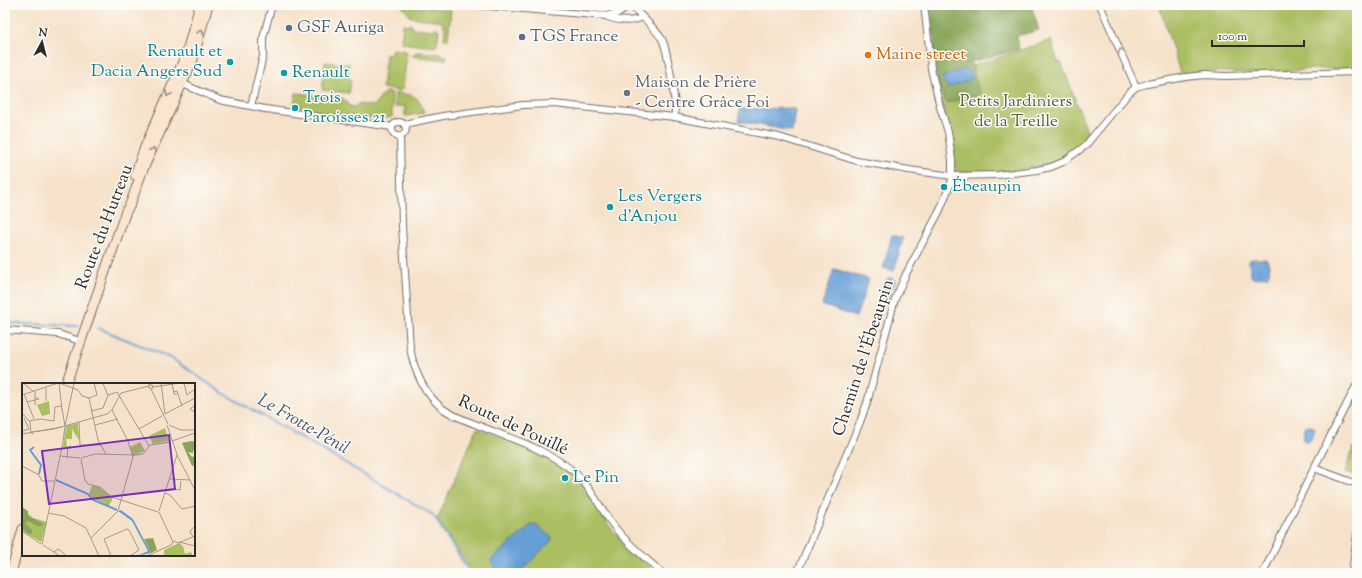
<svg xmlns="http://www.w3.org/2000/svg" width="1362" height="578" viewBox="0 0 1362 578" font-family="'Sorts Mill Goudy',serif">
	<rect width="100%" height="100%" fill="#fdfcf7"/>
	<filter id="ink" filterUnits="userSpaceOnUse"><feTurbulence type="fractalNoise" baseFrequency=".025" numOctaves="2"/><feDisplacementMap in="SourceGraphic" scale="8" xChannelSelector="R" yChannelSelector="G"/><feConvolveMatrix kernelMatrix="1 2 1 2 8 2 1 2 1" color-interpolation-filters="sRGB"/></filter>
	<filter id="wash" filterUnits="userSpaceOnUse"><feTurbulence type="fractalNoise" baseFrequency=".012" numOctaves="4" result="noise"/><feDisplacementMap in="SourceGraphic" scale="16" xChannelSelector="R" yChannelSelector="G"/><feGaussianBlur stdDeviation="0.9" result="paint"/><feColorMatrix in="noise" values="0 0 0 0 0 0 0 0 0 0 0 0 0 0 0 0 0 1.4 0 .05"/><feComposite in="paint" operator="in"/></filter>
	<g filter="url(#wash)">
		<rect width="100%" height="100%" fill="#f6e2ca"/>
		<!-- green -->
		<path fill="#aabe62" stroke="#6a7446" d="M401 5 451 10 448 39H444L445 28 441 21 411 17Z
			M1159 5H1357V66L1349 68 1312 69 1260 73H1240L1211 71 1183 74 1180 72Z
			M403 24 412 25V28L435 30V27L439 30 437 44 435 47 401 43Z
			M1051 40 1058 63 1061 62 1089 136 1075 149 1058 161 1044 165 1014 171 959 172 956 169 950 133 936 78Z
			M392 49 406 51 407 53 403 88 400 91 382 88 386 54H391Z
			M416 52 442 54 443 56H447L446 60 412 56Z
			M325 62 349 64 348 79H351L349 93 322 90Z
			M385 92 392 93V117L376 119 300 110 301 106 294 105 296 93 340 97 346 101 349 106 354 107 358 104 374 106Z
			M395 93C413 95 418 94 424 113L405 116V106L395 107Z
			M477 428C506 440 546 452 570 472 588 487 599 513 613 531 626 547 642 560 657 573H473L437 520Z
			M1353 448 1357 449V475L1345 472Z"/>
		<!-- forest -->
		<path fill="#87a558" stroke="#596842" d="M950 5H1031L1039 30 1017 36 1019 49 971 62 980 94 946 103 936 75 931 10Z"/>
		<!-- water -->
		<path fill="#669fd5" stroke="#486580" d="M966 68 971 74 973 79 947 88 942 77Z
			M792 108 795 110 792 131 738 121 740 109Z
			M892 235 903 238 894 271 883 268Z
			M1251 259H1266C1269 263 1271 272 1268 276L1253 278 1250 276 1249 261Z
			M834 269 869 279 856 317 822 305Z
			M890 277 896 281 886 299 880 292 888 278Z
			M1310 426 1314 427 1315 430 1310 441 1305 442 1303 440 1304 427Z
			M531 525H536L552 538 551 541 519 573H500L490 561 491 560Z"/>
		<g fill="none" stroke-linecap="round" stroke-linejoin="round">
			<!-- stream -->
			<path stroke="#669fd5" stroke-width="2" d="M5 323 77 326
				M98 328 171 358 221 392 335 457 433 515 470 573"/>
		</g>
	</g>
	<g filter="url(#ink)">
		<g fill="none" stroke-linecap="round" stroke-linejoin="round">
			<defs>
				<path id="street" d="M478 5 606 16 621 12 628 5
					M631 5C641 16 654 27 662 39 667 49 678 108 674 117
					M1100 5 1136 87
					M606 16C616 21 633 23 642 17
					M183 84 220 100 265 109 392 127
					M251 106 263 56V38L272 5
					M392 129a7 7 0 1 1 14 0a7 7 0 1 1-14 0Z
					M405 126 409 123 443 116 523 105 554 104 674 117 779 137 857 161 909 170 952 176 997 175 1037 170 1051 167 1063 162 1085 146 1128 94 1136 87 1147 84 1186 77 1204 75 1225 76 1357 72
					M400 136 402 227 410 348C414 370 424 393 442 408 451 415 464 420 475 424 508 438 545 448 573 471 590 485 602 512 616 529 629 545 647 559 662 573
					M5 330 58 334 80 341
					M1314 468 1357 484
					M797 573 860 422 867 403 895 299 906 274 940 210 952 180V160L948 132 940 107 931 69 929 47 924 5
					M1263 573 1314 468 1357 384
					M1352 573 1357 534"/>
				<path id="secondary" d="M135 175 145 147 186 55 200 5
					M66 384 126 211 130 205 143 169 192 62 208 5
					M11 573 23 529"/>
			</defs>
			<!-- street casing -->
			<use href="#street" stroke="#726b63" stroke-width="8"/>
			<!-- secondary casing -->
			<use href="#secondary" stroke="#726b63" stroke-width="11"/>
			<!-- street -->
			<use href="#street" stroke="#fff" stroke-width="6"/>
			<!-- secondary -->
			<use href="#secondary" stroke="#fce5cf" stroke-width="9"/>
		</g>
		<!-- one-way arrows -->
		<defs><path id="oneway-chevron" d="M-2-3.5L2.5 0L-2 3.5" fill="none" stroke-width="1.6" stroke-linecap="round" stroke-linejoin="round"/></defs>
		<g stroke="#94887d">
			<use href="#oneway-chevron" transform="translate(201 32) rotate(-74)"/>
			<use href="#oneway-chevron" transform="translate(168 94) rotate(114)"/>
			<use href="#oneway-chevron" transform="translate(153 150) rotate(-64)"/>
		</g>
		<use stroke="#a0a0a0" href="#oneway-chevron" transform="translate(1121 51) rotate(-114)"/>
	</g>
	<!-- markers -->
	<g fill="#5c6f8a" stroke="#fdfcf7" stroke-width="1.5">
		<circle cx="289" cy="28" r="4"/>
		<circle cx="522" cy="37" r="4"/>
	</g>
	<circle fill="#e8710a" stroke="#fdfcf7" stroke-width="1.5" cx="868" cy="55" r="4"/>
	<g fill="#0f9aa8" stroke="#fdfcf7" stroke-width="1.5">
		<circle cx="230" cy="62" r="4"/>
		<circle cx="284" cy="73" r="4"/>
		<circle cx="295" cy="108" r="4"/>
		<circle cx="944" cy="187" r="4"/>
		<circle cx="610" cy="207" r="4"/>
		<circle cx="565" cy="478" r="4"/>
	</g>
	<circle fill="#6b7280" stroke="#fdfcf7" stroke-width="1.5" cx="627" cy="93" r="4"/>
	<g text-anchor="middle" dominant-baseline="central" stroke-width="3" stroke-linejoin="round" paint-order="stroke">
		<!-- service labels -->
		<g font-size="17" fill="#4e5e75" stroke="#fdfcf7" text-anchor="start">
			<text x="297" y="28">GSF Auriga</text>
			<text x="530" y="37">TGS France</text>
		</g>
		<!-- culture labels -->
		<g font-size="17" fill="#0d838f" stroke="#fdfcf7" text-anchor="start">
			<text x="222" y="52" text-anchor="end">Renault et<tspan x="222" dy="20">Dacia Angers Sud</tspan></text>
			<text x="292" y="73">Renault</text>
			<text x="303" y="98">Trois<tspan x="303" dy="20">Paroisses 21</tspan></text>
			<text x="952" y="187">Ébeaupin</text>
			<text x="618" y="197">Les Vergers<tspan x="618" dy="20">d'Anjou</tspan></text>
			<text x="573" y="478">Le Pin</text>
		</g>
		<!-- food labels -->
		<g font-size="17" fill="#c56008" stroke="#fdfcf7" text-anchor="start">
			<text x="876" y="55">Maine street</text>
		</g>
		<!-- worship labels -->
		<g font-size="17" fill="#5b616d" stroke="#fdfcf7" text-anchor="start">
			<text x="635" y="83">Maison de Prière<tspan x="635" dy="20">- Centre Grâce Foi</tspan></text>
		</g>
		<!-- park labels -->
		<g font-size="17" fill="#575e3e" stroke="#fdfcf7">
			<text x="1016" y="102">Petits Jardiniers<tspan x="1016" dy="20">de la Treille</tspan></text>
		</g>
		<!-- street labels -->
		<g font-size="17" fill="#2b2b2b" stroke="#fdfcf7">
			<text transform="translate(105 227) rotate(-69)">Route du Hutreau</text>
			<text transform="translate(864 358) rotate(-72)">Chemin de l'Ébeaupin</text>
			<text transform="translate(513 426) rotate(25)">Route de Pouillé</text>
		</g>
		<!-- water labels -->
		<g font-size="18" font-style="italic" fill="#43596f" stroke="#fdfcf7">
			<text transform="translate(303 425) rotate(30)">Le Frotte-Pénil</text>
		</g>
	</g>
	<!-- overview -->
	<g transform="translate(22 383)">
		<rect width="173" height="173" fill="#f6e2ca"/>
		<path d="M27 18 28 31 20 33 15 22ZM56 40 57 57 50 46V56H44L45 64H41L44 43ZM143 45 147 58 131 61 127 53ZM118 59 123 68 111 73 108 64ZM70 102 77 104 91 115 87 123 72 116 67 111ZM0 125 11 135 25 139 19 159 0 148ZM157 160 161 163 163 171 169 169 171 173H142V167Z" fill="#aabe62"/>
		<path d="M170 58 173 59V70L171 67V70L166 69 170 74 173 73V82L170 83 160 60ZM0 124 6 128V133L22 141 17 144 6 138 3 140 11 148 8 152 0 145ZM131 155 135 167 129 170 122 156Z" fill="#87a558"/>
		<path d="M99 127 111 136 129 170 115 173 126 168 110 138 96 128Z" fill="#669fd5"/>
		<path fill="none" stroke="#669fd5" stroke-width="2" d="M12 64 8 67 19 82 17 91M34 97 66 111 71 117 95 127"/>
		<path fill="none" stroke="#a5998a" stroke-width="1" d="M1 0 11 8M37 0 40 27M37 0 56 7 60 13 67 15 75 12 72 0M139 0 143 31 173 15M162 0 165 12 173 6M81 1 86 12M150 1 152 11H155M127 2H130L131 5H127V0M131 4 158 0M129 6 146 41M95 9 127 63M151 9 155 8 160 23M2 11 12 36M0 12 36 0M67 15 76 57 84 71M24 18V5M5 19 17 16 13 14M13 22V8M173 22 168 26 173 29M69 28 81 25 86 12 95 9M0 30 8 39 9 50 11 51M7 38 18 36 32 38 33 24 39 23M57 39 58 62H80M73 42 96 36M145 42 156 74 173 107M147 42 159 47H173M43 43 52 0M117 46 140 33M0 48 7 46 2 35M10 49 32 46 85 31 90 27 99 10 127 3M0 51 40 44M150 58 173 50M38 73 58 75M45 75 46 64 49 63M59 75 73 71 115 72 121 71 128 62 149 59M59 76 63 97 66 101 78 104 90 114 136 129M0 83 17 92 20 98H32M148 96 168 97M153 97 152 106 158 107 159 98M143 110 148 112 160 126 173 123M137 128 155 72M137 129 151 159M26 130 42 133 64 145 77 173M0 148 19 161M171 154 168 148 173 143M69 155 96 128 111 74 106 58 90 27M157 159 173 163M20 161 41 59 43 43 40 26M21 162 38 173M32 169 36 166 45 173M89 173 82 156 105 146 107 147 117 167 108 173M125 173 149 162 152 158 156 160 173 153"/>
		<path fill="#7b2cbf" fill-opacity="0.15" stroke="#7b2cbf" stroke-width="2" d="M147 52 153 106 27 121 20 68Z"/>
		<rect width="173" height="173" fill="none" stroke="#2b2b2b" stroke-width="2"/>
	</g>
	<!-- margin -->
	<rect width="1362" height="578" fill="none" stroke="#fdfcf7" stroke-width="20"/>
	<!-- north arrow -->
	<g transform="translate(42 42) rotate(7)" stroke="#fdfcf7" stroke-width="3" paint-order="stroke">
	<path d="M0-3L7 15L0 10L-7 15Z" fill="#2b2b2b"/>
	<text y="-6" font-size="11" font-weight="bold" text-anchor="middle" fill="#2b2b2b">N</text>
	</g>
	<!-- scale -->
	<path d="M1212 40v6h92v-6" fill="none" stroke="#2b2b2b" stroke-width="2"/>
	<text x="1218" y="40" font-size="12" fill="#2b2b2b" stroke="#fdfcf7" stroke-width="3" paint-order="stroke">100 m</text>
</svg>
